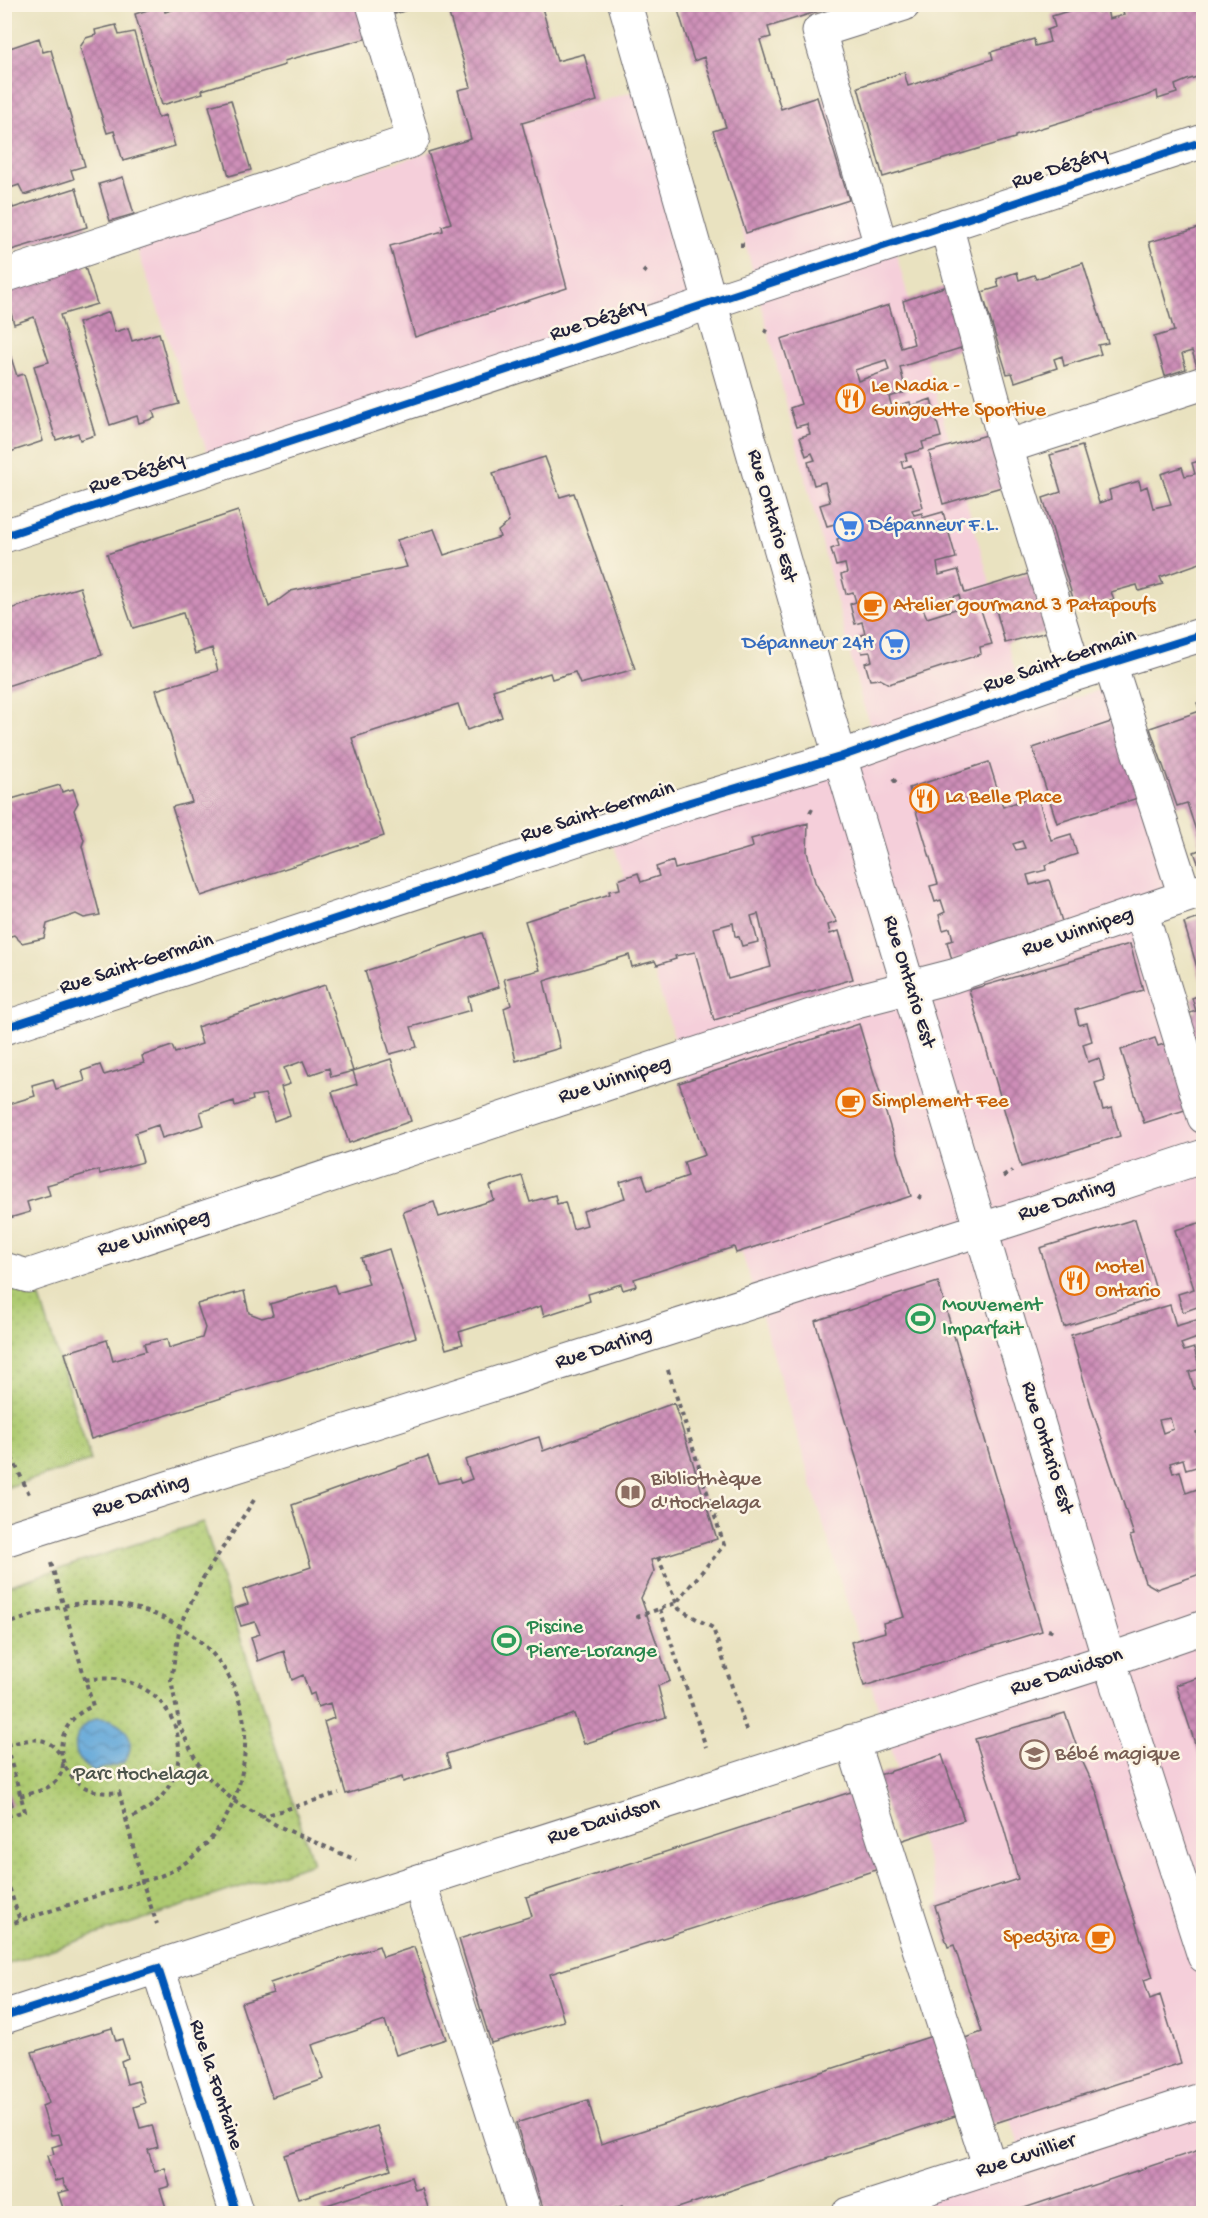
<svg xmlns="http://www.w3.org/2000/svg" width="1208" height="2218" viewBox="0 0 1208 2218" font-family="'Gochi Hand',sans-serif">
	<defs>
		<pattern id="park-dots" width="8" height="8" patternUnits="userSpaceOnUse" patternTransform="scale(1.5)"><rect width="8" height="8" fill="#aeca71"/><path d="M2 2h.1M6 6h.1" fill="none" stroke="#95ad63" stroke-width="1.8" stroke-linecap="round"/></pattern>
		<pattern id="water-waves" width="16" height="10" patternUnits="userSpaceOnUse" patternTransform="scale(1.5)"><rect width="16" height="10" fill="#64a8d9"/><path d="M0 5q4-4 8 0t8 0" fill="none" stroke="#5288b1"/></pattern>
		<pattern id="building-cross-hatch" width="8" height="8" patternUnits="userSpaceOnUse" patternTransform="scale(1.5)"><rect width="8" height="8" fill="#ce8eb8"/><path d="M0 0l8 8M0 8l8-8" fill="none" stroke="#a77497"/></pattern>
	</defs>
	<rect width="100%" height="100%" fill="#fcf5e5"/>
	<filter id="ink" filterUnits="userSpaceOnUse"><feTurbulence type="fractalNoise" baseFrequency=".0167" numOctaves="2"/><feDisplacementMap in="SourceGraphic" scale="12" xChannelSelector="R" yChannelSelector="G"/><feConvolveMatrix kernelMatrix="1 2 1 2 8 2 1 2 1" color-interpolation-filters="sRGB"/></filter>
	<filter id="wash" filterUnits="userSpaceOnUse"><feTurbulence type="fractalNoise" baseFrequency=".008" numOctaves="4" result="noise"/><feDisplacementMap in="SourceGraphic" scale="24" xChannelSelector="R" yChannelSelector="G"/><feGaussianBlur stdDeviation="1.35" result="paint"/><feColorMatrix in="noise" values="0 0 0 0 0 0 0 0 0 0 0 0 0 0 0 0 0 1.4 0 .05"/><feComposite in="paint" operator="in"/></filter>
	<g filter="url(#wash)">
		<rect width="100%" height="100%" fill="#e9e2c0"/>
		<!-- built -->
		<path fill="#f5cfda" d="M649 87 709 303 215 475 134 240Z
			M850 93 1027 712 1110 687 1175 906 1148 915 1204 1096 1203 2213H842L1023 2158 879 1711 762 1317 612 839 881 756 862 701 747 249 711 134 781 109Z"/>
		<!-- park -->
		<path fill="url(#park-dots)" stroke="#687656" stroke-width="1.5" d="M35 1282 91 1461 5 1488 4 1291Z
			M203 1522 313 1863 5 1965 4 1587Z"/>
		<!-- water -->
		<path fill="url(#water-waves)" stroke="#43658a" stroke-width="1.5" d="M97 1718C123 1718 141 1740 123 1763L94 1771C67 1758 71 1729 97 1718Z"/>
		<g id="blocks">
			<!-- building -->
			<path fill="url(#building-cross-hatch)" fill-rule="evenodd" d="M177 4H359L368 38 284 61 285 65 202 90 203 93 162 105 135 14 163 5 165 12 178 8Z
				M393 4H422V5L395 14Z
				M446 4H541L557 61 584 54 597 101 522 123 567 288 415 337 390 246 443 231 442 226 451 223 428 152 471 139 458 90 471 87Z
				M676 4H817L819 11 768 27 771 37 760 40 781 109 817 97 849 200 746 233 713 131 726 127 704 57 694 61Z
				M1077 4H1096L1098 12 1107 9 1109 19 1124 15 1123 11 1145 4H1203V83L1200 85 1197 77 1187 80 1175 85 1177 93 1158 99 1157 91 1146 96 1015 136V138L883 177 858 87 904 72 908 86 993 59 991 52 1034 39 1035 46 1050 42 1047 30 1055 27 1052 16 1078 8Z
				M116 25 119 35 134 32 158 118 165 115 175 146 123 161 114 131 107 133 80 47 86 38 96 35 95 30Z
				M39 38 43 52 51 50 85 166 71 170 74 179 24 195 19 185 7 189 4 181V50Z
				M231 100 251 170 229 176 209 106Z
				M123 177 134 214 110 221 99 184Z
				M76 188 87 227 5 252V207L12 205 13 208Z
				M1203 227V372L1199 373 1192 351 1182 354 1186 369 1165 376 1154 337 1174 331 1149 242Z
				M83 261 97 304 60 315 95 435 80 440 78 433 56 440 34 366 49 362 34 317 14 324 4 289Z
				M1083 263 1108 343 1098 345 1101 354 1064 366 1062 356 1054 359 1057 368 1015 382 1012 373 1007 374 982 292 999 287 997 279 1017 272 1019 280 1034 275 1036 279Z
				M947 286 964 347 900 367 906 392 889 397 892 407 910 402 911 406 931 399 941 437 922 442 924 449 905 454 907 460 901 461 903 468 911 465 923 507 912 510 914 515 922 513V518L943 512 956 558 937 563 939 575 958 570 965 593 1031 573 1047 632 1005 643 995 606 981 610 992 644 980 647 981 654 889 684 880 679 870 680 865 663 872 661 870 652 862 653 857 637 865 634 862 622 855 624 850 604 856 602 853 592 846 594 841 575 847 573 845 564 836 566 831 549 839 546 837 539 840 538 835 524 827 526 820 505 830 502 825 482 814 485 808 462 815 460 812 453 806 456 800 437 810 434 807 424 796 427 790 408 801 404 781 339 889 305 901 348 914 344 903 301ZM886 360 889 370 858 381 855 370ZM959 595 962 607 927 618 922 606Z
				M109 312 115 332 128 328 132 341 159 333 179 404 153 411 155 418 139 423 137 416 110 425 78 323Z
				M4 336 17 376 24 374 43 441 7 453V456L4 457Z
				M990 434 1005 486 943 504 929 452Z
				M1082 446 1099 503 1111 499 1109 490 1139 481 1141 489 1147 486 1153 508 1171 504 1161 474 1182 467 1185 476 1195 474 1192 463 1203 460V562L1160 577 1163 584 1139 591 1137 585 1111 592 1114 599 1088 607 1086 601 1075 605 1043 498 1061 492 1050 455Z
				M545 457 560 497 574 493 635 669 580 684 575 672 552 679 550 673 493 690 502 717 467 730 458 704 352 738 384 836 201 896 172 807 192 802 156 690 218 671 212 648 195 654 183 613 133 628 107 554 238 511 269 607 291 591 407 567 397 540 434 529 444 555 500 537 498 531 509 522 493 473Z
				M80 587 102 655 4 687V611Z
				M1203 701V867L1200 868 1194 852 1202 849 1187 803 1177 806 1150 728 1200 711 1197 703Z
				M1117 720 1141 797 1057 823 1033 748Z
				M989 762 1003 807 1037 795 1051 840 1071 834 1077 854 1045 865 1046 870 1027 875 1030 885 1049 880 1065 931 952 960 947 942 953 940 950 928 943 930 939 915 945 912 941 900 935 902 930 886 938 884 909 788ZM1022 841 1025 848 1016 850 1013 844Z
				M60 785 62 792 73 789 78 803 74 810 84 840 82 846 100 915 84 918 76 914 47 924 44 938 22 943 14 935 4 938V810L10 808 8 800Z
				M808 823 807 852 815 882 837 922 828 925 830 934 839 931 853 979 714 1020 695 952 675 956 676 959 657 965 655 961 632 967 629 955 544 981 560 1048 516 1061 504 1008 511 1005 504 979 540 970 525 921 610 894 609 891 620 889 618 880 638 873 641 882 659 876 656 867 673 861 675 869 740 851 753 847 751 839ZM758 914 771 967 728 979 714 928 733 923 735 936 739 937 742 946 758 942 751 916Z
				M1203 917V980L1201 981 1184 923Z
				M482 933 499 987 468 997 471 1010 411 1027 417 1047 390 1054 365 971Z
				M1130 944 1143 990 1075 1010 1079 1025 1087 1023 1092 1041 1083 1044 1088 1062 1099 1058 1105 1080 1095 1083 1103 1110 1112 1108 1120 1136 1021 1167 969 990Z
				M325 985 353 1071 331 1077 329 1068 309 1075 303 1061 284 1068 290 1084 281 1087 290 1115 274 1121 265 1094 252 1096 253 1100 235 1106 234 1101 200 1112 204 1125 162 1138 158 1125 135 1133 143 1162 100 1174 99 1170 47 1185 50 1195 27 1202 30 1212 6 1219 4 1097H6L9 1104 35 1096 32 1085 53 1079 56 1089 85 1081 82 1071 100 1065 104 1075 144 1063 142 1056 172 1046 175 1053 202 1044 197 1027Z
				M1203 994V1073L1187 1014 1196 1011 1192 998Z
				M859 1024 911 1196 736 1253 734 1247 634 1279 636 1286 623 1290 621 1284 588 1294 590 1301 544 1316 541 1306 459 1332 463 1344 446 1349 403 1212 434 1202 439 1217 494 1200 490 1186 522 1176 530 1202 555 1195 557 1204 565 1202 573 1229 587 1225 583 1211 625 1198 620 1182 643 1175 648 1190 688 1176 684 1162 705 1155 679 1083Z
				M1155 1038 1158 1046 1167 1043 1188 1109 1144 1123 1121 1050Z
				M391 1059 411 1121 349 1143 332 1092 357 1084 353 1071Z
				M1135 1219 1158 1297 1064 1327 1040 1248Z
				M1203 1222V1305L1183 1312 1178 1294 1194 1289 1175 1230Z
				M389 1249 416 1337 91 1439 65 1353 107 1340 113 1361 146 1351 144 1344 167 1339 169 1348 202 1338 205 1328 197 1304 244 1291 249 1313 262 1318 273 1315 270 1304 334 1285 337 1293 369 1284 361 1258Z
				M938 1282 1042 1631 864 1686 851 1642 885 1632 883 1623 904 1617 815 1321Z
				M1170 1305 1176 1326 1203 1318V1336L1181 1344 1184 1351 1194 1348 1200 1369 1189 1372 1194 1389 1203 1386V1398L1199 1399 1203 1408V1430L1196 1432 1200 1444 1203 1443V1465L1186 1470 1183 1459 1170 1463 1173 1473 1180 1471 1186 1493 1203 1487V1573L1157 1589 1145 1582 1130 1536 1134 1535 1092 1409 1071 1335ZM1170 1418 1173 1429 1163 1433 1159 1420Z
				M674 1403 717 1539 651 1560 654 1571 641 1598 670 1681 658 1686 666 1717 584 1744 574 1714 446 1754 450 1767 403 1782 402 1777 346 1794 324 1722 334 1718 330 1703 318 1707 314 1693 310 1695 303 1675 292 1680 284 1651 258 1661 251 1637 260 1634 255 1622 241 1626 235 1608 248 1604 243 1590 311 1567 292 1505 428 1456 438 1483 459 1478 461 1483 472 1479 465 1460 539 1437 543 1451Z
				M1203 1676V1768L1176 1685Z
				M1065 1713 1080 1756 1098 1795 1112 1850 1153 1977 1144 1980 1150 1999 1160 1995 1181 2063 992 2124 965 2038 982 2032 954 1945 948 1947 935 1906 1018 1879 1003 1825 975 1739Z
				M942 1755 964 1820 897 1842 876 1776Z
				M4 1777 13 1805 4 1808Z
				M857 1790 882 1868 550 1974 564 2021 491 2043 459 1939 532 1916 526 1897Z
				M379 1946 383 1957 414 1947 446 2039 396 2055 385 2021 312 2045 324 2079 272 2097 241 2003 273 1993 270 1983Z
				M112 2028 116 2041 122 2039 128 2058 121 2061 127 2084 138 2081 145 2103 134 2107 140 2128 152 2125 158 2147 148 2150 155 2172 165 2168 170 2186 160 2189 168 2214H65L58 2193 69 2190 64 2185 63 2179 55 2181 47 2156 54 2154 52 2147 62 2144 59 2134 51 2135 42 2106 49 2103 32 2052Z
				M935 2035 961 2114 660 2214H624L622 2206 598 2214H545L516 2123 588 2100 601 2144Z
				M377 2126 391 2169 298 2199 284 2155Z
				M1202 2149 1203 2214H1009V2213Z
				M411 2177 415 2190 422 2188 430 2214H324L321 2207Z"/>
		</g>
	</g>
	<g filter="url(#ink)">
		<use href="#blocks" fill-opacity="0" stroke="#68656a" stroke-width="1.5"/>
		<g fill="none" stroke-linecap="round" stroke-linejoin="round">
			<defs>
				<path id="minor" d="M946 225 1006 447
					M881 246 819 31 904 4
					M4 276 411 141 413 138 373 4
					M4 536 709 303 1204 141
					M1110 664 1185 896
					M1076 674 1006 447 1204 383
					M1141 911 1204 1117
					M4 1028 690 802 840 757 1076 674 1204 634
					M4 1269 28 1276 856 1001 953 976 1204 890
					M4 1540 1017 1218 1204 1156
					M852 1741 990 2168
					M419 1881 525 2214
					M158 1968 237 2214
					M4 2017 419 1881 1109 1660 1204 1627
					M848 2214 1204 2099"/>
				<path id="major" d="M625 4 840 757 1109 1660 1204 1956"/>
			</defs>
			<!-- minor casing -->
			<use href="#minor" stroke="#68656a" stroke-width="35"/>
			<!-- major casing -->
			<use href="#major" stroke="#68656a" stroke-width="35"/>
			<!-- path -->
			<path stroke="#68656a" stroke-width="4" stroke-dasharray="4.5 4.5" stroke-linecap="butt" d="M742 247V240
				M643 270 649 275
				M764 330 770 333
				M893 779 899 786
				M810 813 814 805
				M1003 1177 1012 1171
				M918 1196 924 1200
				M4 1441 29 1494
				M254 1500 203 1578 180 1625 171 1680 180 1727 197 1762 209 1778 234 1801 278 1826 356 1860
				M658 1557 679 1609 713 1628 747 1733
				M51 1563 93 1706C39 1727 58 1801 119 1792L142 1881 157 1924
				M660 1609 706 1747
				M636 1617 676 1603 724 1545 667 1367
				M4 1625C33 1616 63 1602 92 1603 184 1603 259 1671 243 1766 239 1791 230 1816 213 1836 193 1860 173 1875 142 1881L4 1926
				M1048 1630 1054 1632
				M85 1680C186 1663 214 1788 127 1819
				M4 1738 25 1811 4 1817
				M6 1745C29 1740 46 1732 61 1756
				M20 1796C40 1791 62 1787 63 1763
				M261 1817 339 1793
				M4 1871 20 1921"/>
			<!-- minor -->
			<use href="#minor" stroke="#fff" stroke-width="33"/>
			<!-- major -->
			<use href="#major" stroke="#fff" stroke-width="33"/>
			<defs>
				<path id="cycleway" d="M4 536 709 303 1204 141
					M4 1028 690 802 840 757 1076 674 1204 634
					M4 2017 158 1968 237 2214"/>
			</defs>
			<!-- cycleway casing -->
			<use href="#cycleway" stroke="#fcf5e5" stroke-width="11"/>
			<!-- cycleway -->
			<use href="#cycleway" stroke="#0057b8" stroke-width="8"/>
		</g>
	</g>
	<!-- icons -->
	<defs>
		<symbol id="restaurant-ring" viewBox="-11 -11 22 22"><circle r="9.5" fill="#fcf5e5" stroke="#e8710a" stroke-width="1.5"/><path d="M-5-6h1v4h1v-4h1v4h1v-4h1v5L-1.5 .5V6h-2V.5L-5-1ZM5-6V6H3V1.5H1.5Q1.5-4 5-6Z" fill="#e8710a"/></symbol>
		<symbol id="supermarket-ring" viewBox="-11 -11 22 22"><circle r="9.5" fill="#fcf5e5" stroke="#3f7fe0" stroke-width="1.5"/><path d="M-6-5.5h2.5l.6 2H6L4.5 2H-2.5L-4.4-4H-6ZM-1.5 3.2a1.3 1.3 0 1 0 .1 0ZM3 3.2a1.3 1.3 0 1 0 .1 0Z" fill="#3f7fe0"/></symbol>
		<symbol id="cafe-ring" viewBox="-11 -11 22 22"><circle r="9.5" fill="#fcf5e5" stroke="#e8710a" stroke-width="1.5"/><path d="M-5.5-4.5H6V0H3Q3 3.5 0 3.5H-2.5Q-5.5 3.5-5.5 0ZM3-3.2v2h1.7v-2ZM-6 4.5H4V6H-6Z" fill="#e8710a"/></symbol>
		<symbol id="stadium-ring" viewBox="-11 -11 22 22"><circle r="9.5" fill="#fcf5e5" stroke="#2e9e5b" stroke-width="1.5"/><path d="M0-5a6.5 5 0 1 0 0 10a6.5 5 0 1 0 0-10ZM-3.5-1.8h7v3.6h-7Z" fill="#2e9e5b"/></symbol>
		<symbol id="library-ring" viewBox="-11 -11 22 22"><circle r="9.5" fill="#fcf5e5" stroke="#8d6e63" stroke-width="1.5"/><path d="M-6-4Q-3-5.5-.7-3.5V5Q-3 3-6 4ZM6-4Q3-5.5 .7-3.5V5Q3 3 6 4Z" fill="#8d6e63"/></symbol>
		<symbol id="school-ring" viewBox="-11 -11 22 22"><circle r="9.5" fill="#fcf5e5" stroke="#8d6e63" stroke-width="1.5"/><path d="M0-5L7-2L0 1L-7-2ZM-4 1L0 2.5L4 1V4Q0 6-4 4Z" fill="#8d6e63"/></symbol>
	</defs>
	<g fill-rule="evenodd">
		<use href="#restaurant-ring" x="834" y="382" width="33" height="33"/>
		<use href="#supermarket-ring" x="832" y="510" width="33" height="33"/>
		<use href="#cafe-ring" x="856" y="590" width="33" height="33"/>
		<use href="#supermarket-ring" x="878" y="628" width="33" height="33"/>
		<use href="#restaurant-ring" x="908" y="782" width="33" height="33"/>
		<use href="#cafe-ring" x="834" y="1086" width="33" height="33"/>
		<use href="#restaurant-ring" x="1058" y="1264" width="33" height="33"/>
		<use href="#stadium-ring" x="904" y="1302" width="33" height="33"/>
		<use href="#library-ring" x="614" y="1476" width="33" height="33"/>
		<use href="#stadium-ring" x="490" y="1624" width="33" height="33"/>
		<use href="#school-ring" x="1018" y="1738" width="33" height="33"/>
		<use href="#cafe-ring" x="1084" y="1922" width="33" height="33"/>
	</g>
	<g text-anchor="middle" dominant-baseline="central" stroke-width="5" stroke-linejoin="round" paint-order="stroke">
		<!-- street labels -->
		<g font-size="21" fill="#22223b" stroke="#fcf5e5">
			<text transform="translate(1060 169) rotate(-18)">Rue Dézéry</text>
			<text transform="translate(598 321) rotate(-18)">Rue Dézéry</text>
			<text transform="translate(137 474) rotate(-18)">Rue Dézéry</text>
			<text transform="translate(771 516) rotate(74)">Rue Ontario Est</text>
			<text transform="translate(1060 662) rotate(-19)">Rue Saint-Germain</text>
			<text transform="translate(598 813) rotate(-18)">Rue Saint-Germain</text>
			<text transform="translate(1078 933) rotate(-19)">Rue Winnipeg</text>
			<text transform="translate(137 965) rotate(-18)">Rue Saint-Germain</text>
			<text transform="translate(908 982) rotate(73)">Rue Ontario Est</text>
			<text transform="translate(615 1081) rotate(-18)">Rue Winnipeg</text>
			<text transform="translate(1067 1201) rotate(-18)">Rue Darling</text>
			<text transform="translate(154 1234) rotate(-18)">Rue Winnipeg</text>
			<text transform="translate(604 1349) rotate(-18)">Rue Darling</text>
			<text transform="translate(1046 1448) rotate(73)">Rue Ontario Est</text>
			<text transform="translate(141 1497) rotate(-18)">Rue Darling</text>
			<text transform="translate(1067 1673) rotate(-18)">Rue Davidson</text>
			<text transform="translate(604 1822) rotate(-18)">Rue Davidson</text>
			<text transform="translate(215 2085) rotate(72)">Rue la Fontaine</text>
			<text transform="translate(1026 2157) rotate(-18)">Rue Cuvillier</text>
		</g>
		<!-- food labels -->
		<g font-size="21" fill="#c56008" stroke="#fcf5e5" text-anchor="start">
			<text x="871" y="387">Le Nadia -<tspan x="871" dy="24">Guinguette Sportive</tspan></text>
			<text x="893" y="606">Atelier gourmand 3 Patapoufs</text>
			<text x="945" y="798">La Belle Place</text>
			<text x="872" y="1102">Simplement Fee</text>
			<text x="1095" y="1268">Motel<tspan x="1095" dy="24">Ontario</tspan></text>
			<text x="1079" y="1938" text-anchor="end">Spedzira</text>
		</g>
		<!-- shop labels -->
		<g font-size="21" fill="#366cbe" stroke="#fcf5e5" text-anchor="start">
			<text x="869" y="526">Dépanneur F.L.</text>
			<text x="874" y="644" text-anchor="end">Dépanneur 24H</text>
		</g>
		<!-- leisure labels -->
		<g font-size="21" fill="#27864d" stroke="#fcf5e5" text-anchor="start">
			<text x="942" y="1306">Mouvement<tspan x="942" dy="24">Imparfait</tspan></text>
			<text x="527" y="1628">Piscine<tspan x="527" dy="24">Pierre-Lorange</tspan></text>
		</g>
		<!-- education labels -->
		<g font-size="21" fill="#785e54" stroke="#fcf5e5" text-anchor="start">
			<text x="651" y="1480">Bibliothèque<tspan x="651" dy="24">d'Hochelaga</tspan></text>
			<text x="1055" y="1755">Bébé magique</text>
		</g>
		<!-- park labels -->
		<g font-size="21" fill="#4c544b" stroke="#fcf5e5">
			<text x="141" y="1775">Parc Hochelaga</text>
		</g>
	</g>
	<!-- margin -->
	<rect width="1208" height="2218" fill="none" stroke="#fcf5e5" stroke-width="24"/>
</svg>
